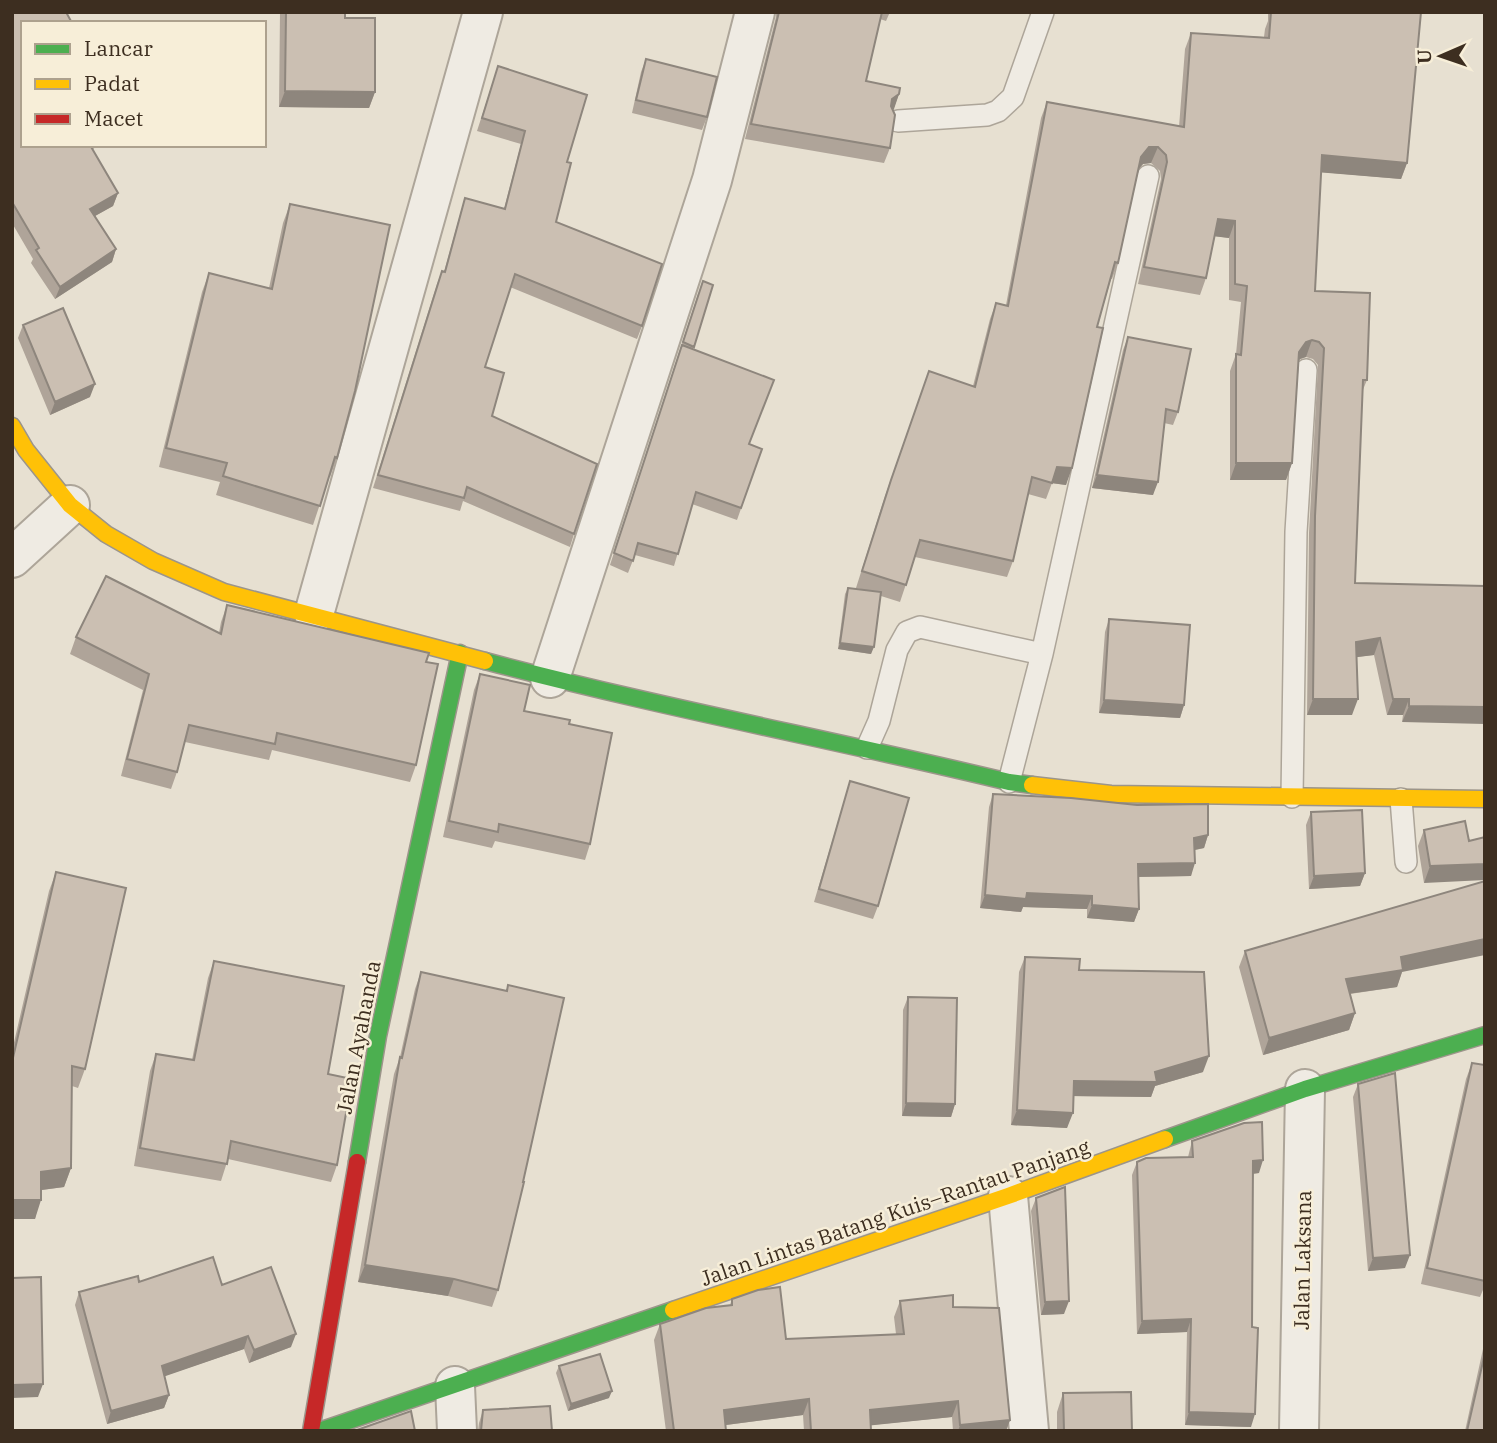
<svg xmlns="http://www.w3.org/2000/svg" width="1497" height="1443" viewBox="0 0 1497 1443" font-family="'IBM Plex Serif',serif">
	<rect width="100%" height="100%" fill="#e7e0d1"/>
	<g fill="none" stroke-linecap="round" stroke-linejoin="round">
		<defs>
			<path id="lane" d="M898 121 987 115 998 111 1013 97 1043 12
				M867 748 879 721 897 650 907 632 920 627 1042 654
				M1009 782 1042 654 1148 176
				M1292 797 1296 532 1306 370
				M1401 799 1406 862"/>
			<path id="street" d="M12 558 70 505
				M314 614 483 12
				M550 678 712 180 755 12
				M1008 1196 1029 1431
				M455 1386 457 1431
				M1299 1431 1305 1089"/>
			<path id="fast" d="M485 661C658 707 835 740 1009 782L1032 785
				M1165 1139 1305 1089 1485 1035
				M357 1162 378 1036 460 653
				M319 1431 673 1310"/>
			<path id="slow" d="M12 426 26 450 70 505 106 534 153 561 224 592 485 661
				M1032 785 1111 794 1485 799
				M673 1310 1008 1196 1165 1139"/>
			<path id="jam" d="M311 1431 357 1162"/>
		</defs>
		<!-- lane casing -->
		<use href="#lane" stroke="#ada599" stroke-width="24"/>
		<!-- street casing -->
		<use href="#street" stroke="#ada599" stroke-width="42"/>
		<!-- fast casing -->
		<use href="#fast" stroke="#9c958a" stroke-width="19"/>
		<!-- slow casing -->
		<use href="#slow" stroke="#9c958a" stroke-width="19"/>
		<!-- jam casing -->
		<use href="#jam" stroke="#9c958a" stroke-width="19"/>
		<!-- lane -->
		<use href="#lane" stroke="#efebe3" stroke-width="21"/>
		<!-- street -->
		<use href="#street" stroke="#efebe3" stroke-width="38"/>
		<!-- fast -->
		<use href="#fast" stroke="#4caf50" stroke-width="16"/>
		<!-- slow -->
		<use href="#slow" stroke="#ffc107" stroke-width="16"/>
		<!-- jam -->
		<use href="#jam" stroke="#c62828" stroke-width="16"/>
	</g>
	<!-- wall -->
	<path fill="#afa499" d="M12 12H69L67 14 23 145H101L92 149 118 193 113 206 95 216 116 249 112 262 55 299 31 263 33 259 12 223Z
		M280 12H345V18L375 92 369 108 279 107Z
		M776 12H890L886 21 880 19 866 81 899 94 893 110 890 148 884 163 745 139 776 17Z
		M1268 12H1421L1407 163 1401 179 1321 172 1315 291 1367 380 1362 392 1355 583 1485 586 1402 722 1403 715H1387L1374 655 1356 657 1352 715H1307L1309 533 1318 365 1313 359 1306 357 1300 359 1299 360 1292 463 1286 480H1230V371L1236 354 1241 302 1229 300V238L1215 236 1206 278 1200 295 1138 284 1161 179 1160 171 1151 163 1143 164 1138 170 1118 263 1112 279H1111L1097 327 1066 485 1052 483 1046 499 1028 494 1013 561 1007 577 915 557 900 602 881 596 871 654 838 649 845 594 848 588 861 589 856 588 885 496 929 371 973 386 990 319 996 303 1006 305 1041 118 1047 102 1179 127 1185 49 1191 33 1264 37 1265 29 1268 21Z
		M646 59 707 117 702 130 632 113 641 72Z
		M498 66 567 162 556 222 642 326 637 339 510 287 485 367 492 416 574 534 570 547 463 501 460 511 373 488 437 284 442 271 444 272 461 211 465 198 504 209 521 144 477 131Z
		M290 204 337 458 330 477H329L313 525 216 495 220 482 159 467 202 292 209 273 269 288 283 223Z
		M713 285 693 349 750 444 762 449 737 520 692 504 674 566 635 555 628 573 610 565 698 294Z
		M23 325 90 397 50 415 18 338Z
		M1128 337 1178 412 1173 425 1164 423 1153 495 1092 488 1123 350Z
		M227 605 426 662 416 765 410 782 272 750 269 760 185 742 177 772 171 789 121 776 143 690 70 654 76 637 219 633 221 622Z
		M1109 619 1184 705 1180 718 1099 713 1105 632Z
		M480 674 524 711 569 724 590 844 585 860 495 841 492 848 443 837 474 690Z
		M850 781 878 906 873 919 814 902Z
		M993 794 1208 835 1204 848 1195 850 1191 876 1138 877 1139 909 1134 922 1087 918V909L1023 907 1021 912 980 908 989 807Z
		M1311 812 1365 873 1360 886 1309 889 1306 825Z
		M1424 830 1469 841 1424 883 1418 846Z
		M56 872 85 1069 78 1088 72 1086 71 1168 64 1187 41 1190 35 1219H12V1051L49 891Z
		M1245 951 1402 972 1397 987 1350 994 1355 1013 1349 1030 1263 1055 1239 967Z
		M1025 957 1079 970 1203 1072 1155 1086 1151 1097 1073 1096 1067 1128 1011 1125 1019 972Z
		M214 961 328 1074 337 1165 331 1182 228 1159 221 1181 134 1166 150 1071 156 1054 192 1060 208 978Z
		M421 972 506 991 508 985 498 1290 492 1307 448 1296 358 1282 394 1074 400 1057 415 989Z
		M908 997 955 1104 951 1117 902 1116 903 1010Z
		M1472 1063 1485 1065V1285L1480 1297 1421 1284 1466 1079Z
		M1358 1084 1405 1268 1368 1271 1353 1097Z
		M1192 1141 1259 1173 1253 1174 1251 1427 1185 1425 1187 1332 1137 1334 1132 1175 1137 1162 1188 1157Z
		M1036 1198 1064 1314 1041 1315 1031 1211Z
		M139 1282 222 1285 291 1347 249 1363 244 1349 164 1376 169 1395 164 1408 107 1424 75 1305 79 1292Z
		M732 1299 786 1339 896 1334 894 1317 900 1301 953 1307 1010 1420 1006 1431H953L952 1417 871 1425V1431H804L803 1415 726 1425V1431H666L654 1340 660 1324 730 1305Z
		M1485 1345V1431H1465L1483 1349Z
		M559 1366 609 1398 568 1411 556 1373Z
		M1063 1393 1132 1431H1057V1412Z
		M483 1410 552 1431H478L479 1423Z"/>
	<!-- shaded-wall -->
	<path fill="#8e867d" d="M285 91 375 92 369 108 279 107Z
		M899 94 894 109 887 115 892 99Z
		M86 145H101L83 153Z
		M1149 147H1158L1151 163 1143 164 1135 173 1141 157Z
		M1322 155 1407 163 1401 179 1316 172Z
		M118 193 113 206 86 221 90 209Z
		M1218 219 1235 221 1229 238 1212 236Z
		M116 249 112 262 55 299 60 287Z
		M1312 340 1306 357 1300 359 1293 369 1299 352 1306 342Z
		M95 384 90 397 50 415 55 402Z
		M1236 463H1292L1286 480H1230Z
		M1057 467 1072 468 1066 485 1051 483Z
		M1097 475 1158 482 1153 495 1092 488Z
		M1380 638 1374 655 1350 658 1356 642Z
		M840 643 874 647 871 654 838 649Z
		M1313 699H1358L1352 715H1307Z
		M1393 699H1409L1403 715H1387Z
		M1104 700 1184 705 1180 718 1099 713Z
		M1409 706 1485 707V724L1402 722Z
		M1208 835 1204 848 1189 851 1194 838Z
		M1195 863 1191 876 1133 877 1138 864Z
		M1485 864V880L1424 883 1430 866Z
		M1365 873 1360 886 1309 889 1314 876Z
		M1027 893 1092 896 1087 909 1023 907 1021 912 980 908 985 895Z
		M1092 905 1139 909 1134 922 1087 918Z
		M1485 939V955L1402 972 1397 987 1340 995 1346 979 1401 957Z
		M1355 1013 1349 1030 1263 1055 1269 1038Z
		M1209 1056 1203 1072 1155 1086 1151 1097 1068 1096 1074 1081 1155 1072Z
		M906 1103 955 1104 951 1117 902 1116Z
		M1017 1110 1073 1113 1067 1128 1011 1125Z
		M1263 1160 1259 1173 1249 1174 1253 1161Z
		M71 1168 64 1187 34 1191 41 1172Z
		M12 1200H41L35 1219H12Z
		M1410 1255 1405 1268 1368 1271 1373 1258Z
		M365 1265 454 1279 448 1296 358 1282Z
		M1069 1301 1064 1314 1041 1315 1045 1302Z
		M1191 1319 1187 1332 1137 1334 1142 1321Z
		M296 1334 291 1347 249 1363 254 1350Z
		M248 1336 244 1349 157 1379 162 1366Z
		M43 1384 38 1397 12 1398V1385Z
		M612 1391 609 1398 568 1411 571 1404Z
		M169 1395 164 1408 107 1424 111 1411Z
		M809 1399 803 1415 718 1426 724 1410Z
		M958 1401 952 1417 865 1426 870 1410Z
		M1189 1412 1255 1414 1251 1427 1185 1425Z
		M1010 1420 1006 1431H958L960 1425Z"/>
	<!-- building -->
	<path fill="#cbbfb2" stroke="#8e867d" stroke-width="2" d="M12 12H66L72 23H23V145H90L118 193 90 209 116 249 60 287 36 250 39 248 12 202Z
		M286 12H345V18H375V92L285 91Z
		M779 12H882L866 81 900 88 899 94 892 99 891 106 895 115 890 148 751 124Z
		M1271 12H1421L1407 163 1322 155 1315 291 1370 293 1367 380H1363L1355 583 1485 586V707L1409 706V699H1393L1380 638 1356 642 1358 699H1313L1315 516 1324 348 1319 342 1312 340 1306 342 1299 352 1292 463H1236V354L1241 355 1247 286 1235 284V221L1218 219 1206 278 1144 267 1167 162 1166 155 1158 147H1149L1141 157 1118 263 1115 262 1097 327 1103 328 1072 468 1057 467 1052 483 1032 477 1013 561 920 540 906 585 862 571 891 480 929 371 975 387 996 303 1008 306 1047 102 1184 127 1191 33 1269 38Z
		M646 59 717 77 707 117 636 100Z
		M498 66 587 95 567 162 571 163 556 222 662 264 642 326 515 274 485 367 504 373 492 416 597 464 574 534 467 487 464 498 378 475 442 271 445 272 465 198 505 209 525 131 482 118Z
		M290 204 390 225 355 391 337 458 335 457 320 506 223 476 227 463 166 448 209 273 272 289Z
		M703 281 713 285 694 347 683 342Z
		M63 308 95 384 55 402 23 325Z
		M1128 337 1191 349 1178 412 1166 409 1158 482 1097 475Z
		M682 345 774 380 749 444 762 449 741 508 696 492 678 554 638 543 633 561 614 553Z
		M106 576 221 634 227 605 429 653 426 662 438 664 416 765 277 733 275 744 189 725 177 772 127 759 149 674 76 637Z
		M848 588 881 592 874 647 840 643Z
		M1109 619 1190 625 1184 705 1104 700Z
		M480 674 530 685 524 711 570 720 569 724 612 733 590 844 499 824 498 832 449 821Z
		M850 781 909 798 878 906 819 889Z
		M993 794 1071 798 1137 805 1208 804V835L1194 838 1195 863 1138 864 1139 909 1092 905V896L1027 893 1026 899 985 895Z
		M1362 810 1365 873 1314 876 1311 812Z
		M1465 821 1469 841 1485 837V864L1430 866 1424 830Z
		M56 872 126 888 85 1069 72 1066 71 1168 41 1172V1200H12V1062Z
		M1485 881V939L1401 957 1403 970 1346 979 1355 1013 1269 1038 1245 951Z
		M1025 957 1080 959 1079 970 1204 972 1209 1056 1155 1072 1157 1082 1074 1081 1073 1113 1017 1110Z
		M214 961 344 986 328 1074 352 1079 337 1165 231 1141 227 1164 140 1148 156 1054 194 1060Z
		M421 972 507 991 508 985 564 998 523 1182H524L498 1290 454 1279 365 1265 400 1057 402 1058Z
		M908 997 957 998 955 1104 906 1103Z
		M1472 1063 1485 1065V1281L1427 1268Z
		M1395 1073 1410 1255 1373 1258 1358 1084Z
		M1262 1122 1263 1160 1253 1161 1252 1327 1258 1328 1255 1414 1189 1412 1191 1319 1142 1321 1137 1162 1146 1158 1193 1157 1192 1141 1244 1123Z
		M1065 1187 1069 1301 1045 1302 1036 1198Z
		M213 1257 222 1285 271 1267 296 1334 254 1350 248 1336 162 1366 169 1395 111 1411 79 1292 138 1276 139 1282Z
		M41 1277 43 1384 12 1385V1278Z
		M780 1287 786 1339 904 1334 900 1301 953 1295V1307L999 1308 1010 1420 960 1425 958 1401 870 1410 871 1431H811L809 1399 724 1410 726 1431H674L660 1324 706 1308 732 1305V1299L758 1290Z
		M1485 1353V1431H1467Z
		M600 1354 612 1391 571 1404 559 1366Z
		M1131 1392 1132 1431H1064L1063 1393Z
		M550 1406 552 1431H481L483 1410Z
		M411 1411 415 1431H354Z"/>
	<g text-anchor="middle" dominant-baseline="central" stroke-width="5" stroke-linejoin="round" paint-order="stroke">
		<!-- street labels -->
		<g font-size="21" fill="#3d2e20" stroke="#f7eed8">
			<text transform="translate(358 1037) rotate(-79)">Jalan Ayahanda</text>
			<text transform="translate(895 1212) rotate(-19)">Jalan Lintas Batang Kuis–Rantau Panjang</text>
			<text transform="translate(1302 1260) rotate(-89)">Jalan Laksana</text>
		</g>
	</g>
	<!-- border -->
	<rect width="1497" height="1443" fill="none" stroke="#3d2e20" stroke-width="28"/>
	<!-- legend -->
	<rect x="21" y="21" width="245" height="126" fill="#f7eed8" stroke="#ada18e" stroke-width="2"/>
	<rect x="35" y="44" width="35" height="10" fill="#4caf50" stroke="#ada18e" stroke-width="2"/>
	<text x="84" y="56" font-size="21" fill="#3d2e20">Lancar</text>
	<rect x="35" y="79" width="35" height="10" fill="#ffc107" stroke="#ada18e" stroke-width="2"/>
	<text x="84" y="91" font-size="21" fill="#3d2e20">Padat</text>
	<rect x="35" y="114" width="35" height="10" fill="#c62828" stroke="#ada18e" stroke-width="2"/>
	<text x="84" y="126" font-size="21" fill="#3d2e20">Macet</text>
	<!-- north arrow -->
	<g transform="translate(1441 56) rotate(268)" stroke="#f7eed8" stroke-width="5" paint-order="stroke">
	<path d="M0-5L12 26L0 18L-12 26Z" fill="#3d2e20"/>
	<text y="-10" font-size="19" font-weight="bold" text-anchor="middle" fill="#3d2e20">U</text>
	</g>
</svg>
